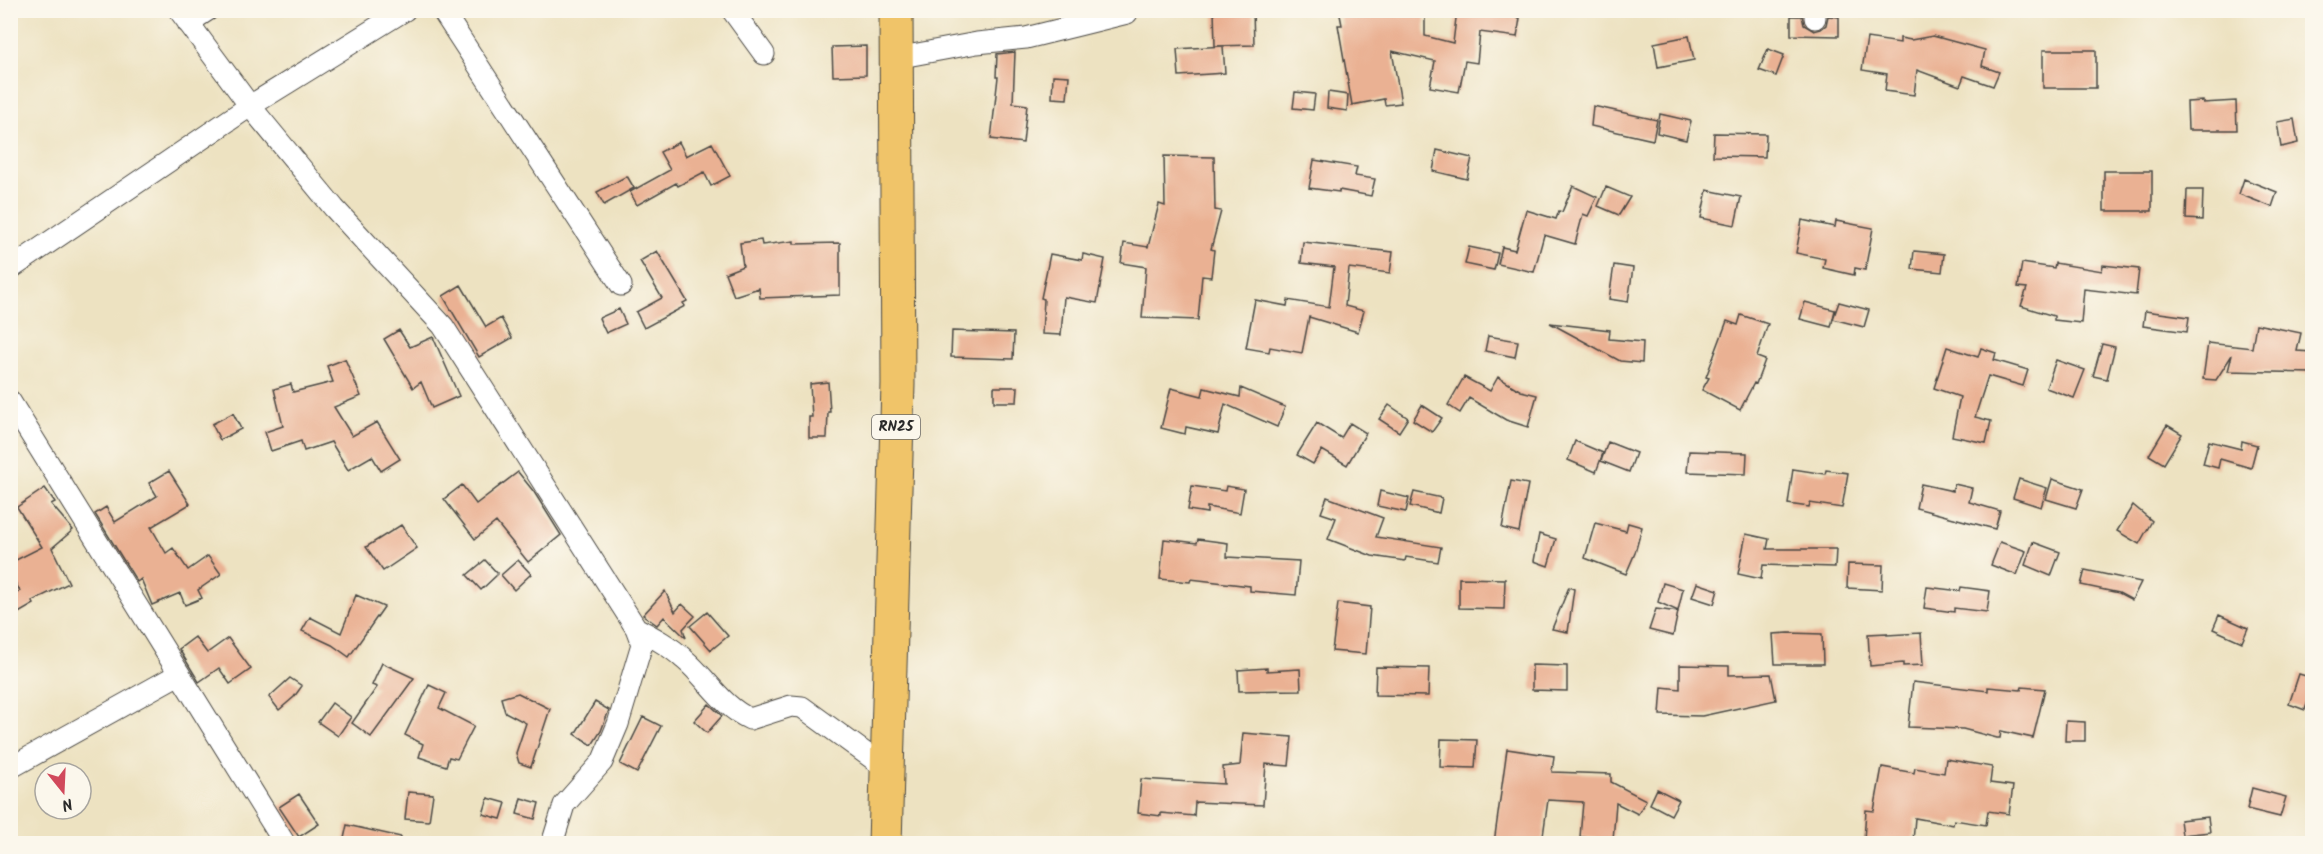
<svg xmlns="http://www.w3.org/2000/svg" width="2323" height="854" viewBox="0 0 2323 854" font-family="Kalam,sans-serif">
	<rect width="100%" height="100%" fill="#fbf7ec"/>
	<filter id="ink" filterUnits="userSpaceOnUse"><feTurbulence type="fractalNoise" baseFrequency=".0167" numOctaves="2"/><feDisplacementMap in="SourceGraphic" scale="12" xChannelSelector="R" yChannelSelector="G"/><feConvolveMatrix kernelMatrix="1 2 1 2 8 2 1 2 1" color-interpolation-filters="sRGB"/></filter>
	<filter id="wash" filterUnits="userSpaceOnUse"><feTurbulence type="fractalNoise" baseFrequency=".008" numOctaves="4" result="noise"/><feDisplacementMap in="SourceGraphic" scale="24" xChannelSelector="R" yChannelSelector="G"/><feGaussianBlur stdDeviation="1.35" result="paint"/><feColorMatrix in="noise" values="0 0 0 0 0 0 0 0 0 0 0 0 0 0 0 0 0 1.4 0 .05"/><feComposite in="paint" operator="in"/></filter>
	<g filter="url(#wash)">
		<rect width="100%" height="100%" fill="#ede2c1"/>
		<g id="blocks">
			<!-- building -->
			<path fill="#eab193" d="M1214 10H1253L1254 45 1215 46Z
				M1339 10H1425V36L1453 43 1457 10H1480L1520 18 1517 37 1480 32 1477 63 1465 61 1459 92 1430 87 1435 61 1392 51 1401 103 1385 105 1384 99 1352 105 1338 25H1342Z
				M1791 16H1802L1804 25 1814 31 1821 29 1826 25 1828 16 1839 17V36L1791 35Z
				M1689 36 1694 60 1658 67 1654 43Z
				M1933 36 1985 50 1982 66 1999 72 1993 86 1964 76 1960 86 1917 70 1914 95 1885 91 1887 74 1862 70 1867 38 1900 43V38L1911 40Z
				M866 46V75L833 76 832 47Z
				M1223 46 1225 73 1179 76 1177 49Z
				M1768 49 1784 55 1776 76 1759 70Z
				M2043 50H2096V88H2043Z
				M1015 52 1013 103 1027 105 1023 143 991 139 998 77H996L997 54Z
				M1053 75 1069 76 1067 99 1052 98Z
				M1295 92 1315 94 1313 110 1293 108Z
				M1328 92 1348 95 1347 111 1327 108Z
				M2203 101V103L2236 101 2237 130H2188L2187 102Z
				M1593 106 1657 120 1653 140 1591 126Z
				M1660 114 1691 121 1686 140 1657 133Z
				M2294 119 2298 143 2281 147 2277 122Z
				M1714 133 1766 134 1765 157 1713 156Z
				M679 142 686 156 712 143 730 176 711 186 704 172 678 186 676 183 637 205 630 192 670 170 660 152Z
				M1437 150 1472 158 1467 179 1433 171Z
				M1164 156 1214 157 1215 210 1221 211 1211 249 1214 250 1211 277 1202 276 1198 320 1142 318 1146 267 1121 263 1124 243 1148 247 1159 204 1165 206Z
				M1314 160 1357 167 1355 176 1375 179 1371 196 1339 190V192L1309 188Z
				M2104 171H2152V211H2104Z
				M627 176 634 188 604 205 597 192Z
				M2244 179 2277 192 2272 207 2239 194Z
				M1573 186 1597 197 1588 216 1583 214 1575 244 1544 235 1534 272 1498 264 1502 247 1515 250 1526 210 1556 219 1559 211 1562 212Z
				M1606 187 1630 197 1619 215 1598 206Z
				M1707 190 1741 197 1735 225 1701 218Z
				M2187 190H2203L2202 220 2186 219Z
				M1802 220 1835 227 1836 221 1873 228 1865 270 1855 268 1854 275 1823 268 1825 259 1796 253Z
				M761 240 762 245 794 241V244L840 243V295L760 298 759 288 734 296 725 273 743 266 740 243Z
				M1303 242 1393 252 1390 273 1349 268 1345 306 1364 311 1358 332 1309 317 1302 353 1270 347 1269 352 1246 348 1255 300 1287 306 1288 300 1329 307 1334 267 1301 263Z
				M1469 247 1498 253 1494 270 1465 264Z
				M657 251 687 301 683 303 685 306 644 328 636 312 662 298 640 261Z
				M1914 251 1944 254 1942 272 1912 269Z
				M1050 254 1082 260 1083 254 1105 259 1097 303 1064 297 1061 335 1042 334 1044 299 1041 298Z
				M2022 263 2054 268 2055 263 2102 271 2103 265 2139 269 2136 295 2084 289 2081 323 2054 320V316L2021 306 2027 288 2018 287Z
				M1614 265 1633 268 1628 302 1609 299Z
				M461 285 486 327 501 318 512 338 479 357 443 296Z
				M1805 302 1835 310 1831 327 1800 319Z
				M1839 302 1869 310 1864 327 1833 319Z
				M619 309 626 324 606 333 599 318Z
				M2145 311 2189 317 2187 332 2143 326Z
				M1741 315 1768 324 1757 357 1765 360 1756 384 1754 383 1740 410 1702 390 1709 378 1706 377 1727 321 1738 325Z
				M1550 323 1610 330 1609 339 1643 342 1642 363 1620 361Z
				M2256 324 2301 333 2297 351 2313 352 2312 373 2228 371 2232 355 2216 380 2203 379 2208 343 2252 348Z
				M399 330 410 347 433 337 459 396 432 408 421 382 413 388 384 339Z
				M952 331 1014 333 1013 359 951 357Z
				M1488 336 1518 341 1515 357 1485 351Z
				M2102 344 2115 347 2107 379 2093 376Z
				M1947 347 1978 357 1981 348 1996 353 1994 360 2028 370 2023 386 1988 376 1975 417 1991 421 1986 443 1952 436 1960 397 1934 388Z
				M345 359 361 396 334 407 352 436 377 422 400 459 381 471 372 456 348 470 331 442 304 451 301 441 271 451 265 432 283 426 274 389 291 384 293 392 333 382 327 366Z
				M2056 360 2085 370 2074 398 2046 388Z
				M1464 377 1490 391 1498 377 1521 391 1537 395 1528 427 1506 420 1469 398 1460 413 1448 405Z
				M828 382 830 412H828L827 438H809V417H812L810 384Z
				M994 387H1018L1017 402H994Z
				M1171 388 1202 396 1204 388 1240 397 1241 388 1285 407 1277 427 1225 404 1218 434 1186 427 1185 434 1161 428Z
				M1389 405 1408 418 1399 432 1379 419Z
				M1422 405 1442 418 1432 432 1413 420Z
				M233 413 241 429 220 440 212 424Z
				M1317 423 1341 438 1350 423 1366 433 1347 465 1322 450 1313 464 1297 455Z
				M2167 425 2182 434 2164 464 2149 455Z
				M1575 441 1603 453 1596 472 1568 460Z
				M2209 441 2241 449 2242 441 2257 445 2251 468 2220 459 2218 468 2203 464Z
				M1608 442 1636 453 1629 472 1601 461Z
				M1689 451 1747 453 1746 474 1687 472Z
				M1793 469 1825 474 1826 470 1848 473 1842 508 1810 503 1809 507 1788 504Z
				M169 471 190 504 151 527 166 553 173 548 188 570 208 556 221 574 198 590 202 598 185 605 180 593 152 605 141 579 137 582 95 514 106 507 115 522 157 496 149 483Z
				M518 472 534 492 561 535 528 562 496 522 475 539 444 499 462 485 476 504Z
				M2019 479 2047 488 2041 507 2013 498Z
				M2052 479 2083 489 2076 508 2046 499Z
				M1511 481 1528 484 1519 532 1502 528Z
				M1921 484 1953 491 1954 484 1972 488 1969 502 2000 511 1995 529 1916 508Z
				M1192 486 1225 491 1226 486 1244 489 1240 513 1207 507V513L1188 510Z
				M45 488 55 502 51 504 73 530 52 548 69 583 32 601 34 604 10 618V596L20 591 10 573V563L42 547 17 507Z
				M1380 491 1409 498 1406 512 1377 506Z
				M1414 492 1442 498 1439 513 1410 506Z
				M1327 497 1383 518 1376 537 1441 547 1438 562 1406 557 1405 561 1372 556 1328 539 1336 518 1321 513Z
				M2133 505 2152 521 2139 544 2117 531Z
				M1595 523 1626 531 1628 523 1642 527 1635 553 1626 574 1585 558Z
				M401 525 417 548 383 571 366 547Z
				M1539 534 1556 539 1548 566 1534 561Z
				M1746 534 1769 539 1767 549H1836L1835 567 1763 565 1761 579 1738 574Z
				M1164 539 1197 543 1198 539 1228 543 1227 557 1299 561 1296 595 1250 591V586L1191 579 1190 582 1160 579Z
				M2000 542 2026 551 2017 575 1991 565Z
				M2033 542 2060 552 2051 576 2025 565Z
				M485 560 498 574 481 590 467 575Z
				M518 560 531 574 514 590 501 575Z
				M1848 564 1883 565 1882 590 1847 588Z
				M2085 570 2141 582 2132 600 2119 593 2081 585Z
				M1459 578 1505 579 1504 609 1459 608Z
				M1663 583 1683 589 1678 611 1658 602Z
				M1697 583 1718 590 1714 604 1692 597Z
				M1569 587 1574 589 1568 632 1552 629Z
				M1927 587 1960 591 1961 587 1990 591 1987 612 1954 608V612L1924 608Z
				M665 591 675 612 682 604 695 616 683 629 686 638 664 617 657 625 643 615Z
				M356 595 384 607 349 657 332 645 302 631 310 617 341 633Z
				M1338 603 1370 607 1366 654 1332 651Z
				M1656 609 1678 612 1673 636 1649 630Z
				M707 612 728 636 711 650 690 626Z
				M2219 615 2248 628 2242 642 2213 629Z
				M1789 633 1822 634 1823 664H1775L1773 634Z
				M1887 633V635L1921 633 1923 665 1903 666V663L1870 666 1868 634Z
				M195 637 207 653 228 638 251 669 230 684 219 668 199 682 179 649Z
				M382 663 414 678 371 737 352 723 377 687 372 685Z
				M1532 665 1567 666V691L1532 690Z
				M1680 665 1729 666V675L1771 674 1776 700 1702 716 1660 715 1662 687 1680 689Z
				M1376 667 1429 668 1428 696 1375 695Z
				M1267 668V671L1300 669 1301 690 1239 691 1238 670Z
				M2299 674 2313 678V687L2305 710 2289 704Z
				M290 678 302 686 294 697 279 710 269 697Z
				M1913 682 1988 691V687L2021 690 2022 687 2045 689 2033 738 2001 731 2000 738H1997L1963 729 1908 727Z
				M429 685 446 693 439 708 474 726 457 759 449 757 446 766 419 757 423 744 405 735Z
				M518 693 550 709 531 767 519 763 516 753 526 723 505 712 501 698Z
				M595 702 609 710 601 731 592 745 575 734Z
				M332 703 351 717 338 736 318 722Z
				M709 704 722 716 707 733 694 721Z
				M643 717 661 726 637 773 620 764Z
				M2066 721 2085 722V741H2065Z
				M1243 733 1292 737 1289 766 1266 764 1263 805 1195 802 1194 816 1161 813V816L1138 813 1141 779 1224 784 1223 767 1240 765Z
				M1441 739 1477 740 1475 768 1440 767Z
				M1507 749 1554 756 1552 772 1611 774V782L1646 800 1638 814 1616 803 1613 840 1580 837 1583 802 1548 800 1542 843H1494Z
				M1946 759 1992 767 1990 783 2013 786 2009 814 1988 811 1986 825 1954 820 1953 825 1915 818 1913 841 1864 840 1866 810 1874 811 1882 767 1914 773 1915 768 1944 773Z
				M2252 788 2286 797 2280 817 2247 809Z
				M1657 789 1679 800 1671 815 1650 804Z
				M408 792 433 794 429 821 405 819Z
				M299 794 319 824 299 837 279 807Z
				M488 798 506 803 501 819 483 814Z
				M521 798 539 803 535 819 517 814Z
				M2208 817 2210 832 2182 835 2180 820Z
				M347 825 401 837 400 843H343Z"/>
		</g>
	</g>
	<g filter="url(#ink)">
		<use href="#blocks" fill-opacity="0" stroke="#484642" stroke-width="1.5"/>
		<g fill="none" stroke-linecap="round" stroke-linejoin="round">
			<defs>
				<path id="minor" d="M179 10 250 106 334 208 443 326 636 628 642 644 618 724 602 762 564 805 552 844
					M442 10 621 285
					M732 10 764 54
					M1815 18V10
					M188 23 208 10
					M896 58 977 43 1026 38 1127 13
					M10 269 250 106 405 10
					M10 401 285 844
					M636 628C653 637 670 646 684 659 707 678 722 707 750 719L791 706 802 707 887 769
					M10 768 179 674"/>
				<path id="primary" d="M885 844 898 384 896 10"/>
			</defs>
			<!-- minor casing -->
			<use href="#minor" stroke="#484642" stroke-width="23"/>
			<!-- primary casing -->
			<use href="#primary" stroke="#484642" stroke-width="35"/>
			<!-- minor -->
			<use href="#minor" stroke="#fff" stroke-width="21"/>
			<!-- primary -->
			<use href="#primary" stroke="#f0c469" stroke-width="33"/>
		</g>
	</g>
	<g text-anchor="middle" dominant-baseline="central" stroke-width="5" stroke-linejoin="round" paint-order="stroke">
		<!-- shield labels -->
		<rect fill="#fbf7ec" stroke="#696865" stroke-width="1.5" x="872" y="415" width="48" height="24" rx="4.5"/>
		<g font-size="15" font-weight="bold" fill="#2b2b2b">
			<text x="896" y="427">RN25</text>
		</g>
	</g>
	<!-- margin -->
	<rect width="2323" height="854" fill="none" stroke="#fbf7ec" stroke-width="36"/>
	<!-- north arrow -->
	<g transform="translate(63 791) rotate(162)"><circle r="28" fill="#fbf7ec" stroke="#a8a59f" stroke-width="1.5"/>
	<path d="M0-4.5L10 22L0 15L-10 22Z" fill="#d1495b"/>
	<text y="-9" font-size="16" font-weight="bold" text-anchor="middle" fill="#2b2b2b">N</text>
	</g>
</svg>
